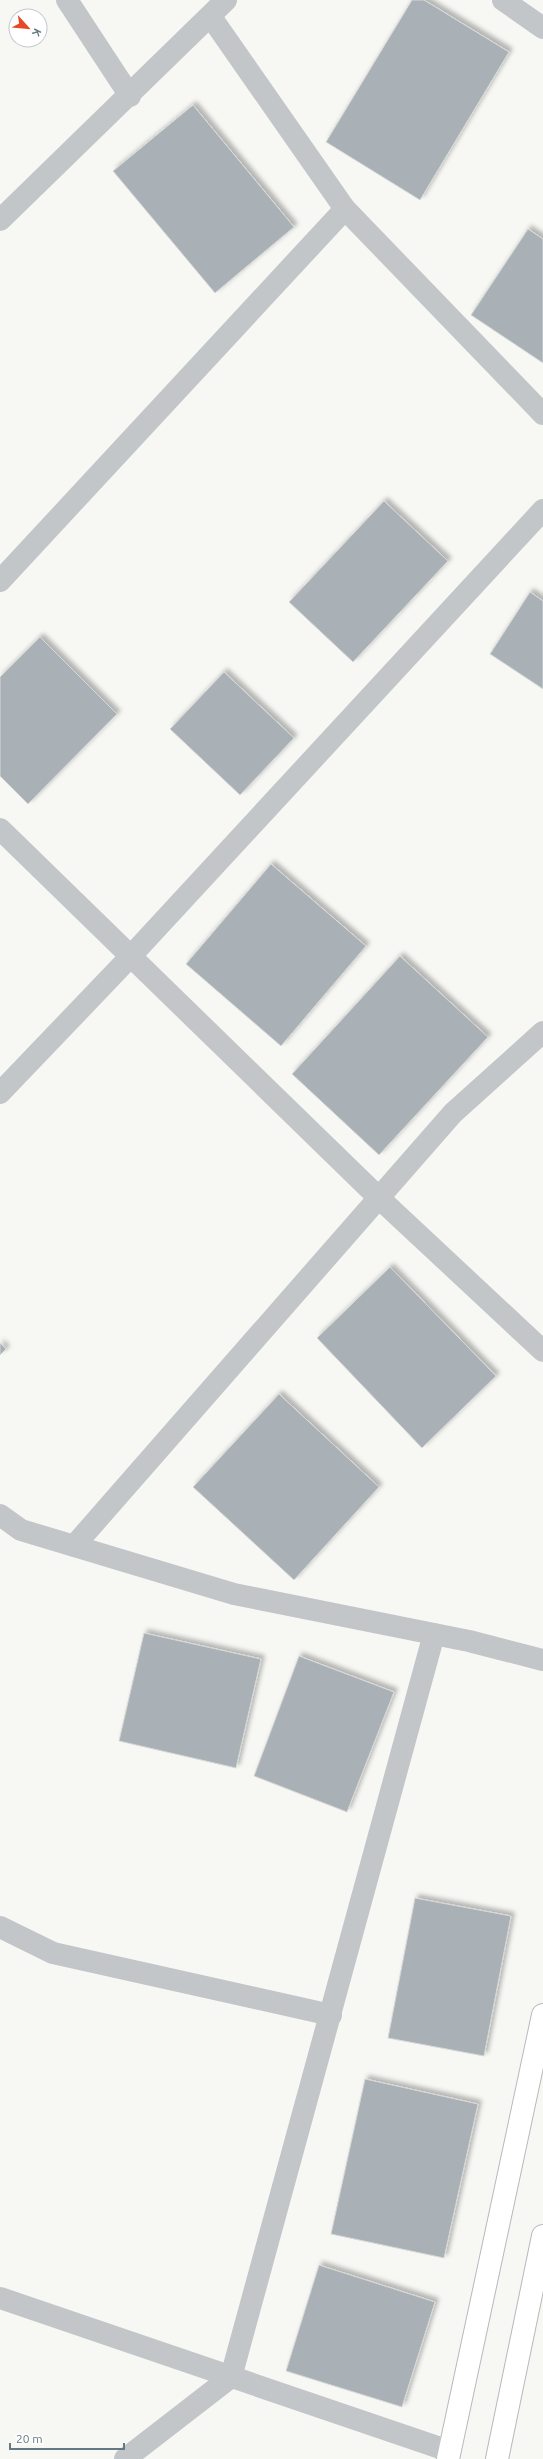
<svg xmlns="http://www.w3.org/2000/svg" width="543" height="2459" font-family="Ubuntu,sans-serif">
<defs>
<filter id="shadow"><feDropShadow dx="3.5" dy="-3.5" stdDeviation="2" flood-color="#0004"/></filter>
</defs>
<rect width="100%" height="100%" fill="#f7f7f4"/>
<g fill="#a9b1b7" stroke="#d8d8d6" filter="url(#shadow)">
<polygon points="412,0 424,0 509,52 420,200 326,142"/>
<polygon points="193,105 294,227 215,293 113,171"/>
<polygon points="528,229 543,239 543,363 471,315"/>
<polygon points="384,501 448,561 353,662 289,602"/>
<polygon points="530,592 543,601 543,689 490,654"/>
<polygon points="40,637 117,714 28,804 0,776 0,677"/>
<polygon points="224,672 294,738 240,795 170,729"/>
<polygon points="271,864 366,946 281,1046 186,964"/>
<polygon points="400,956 488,1037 379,1155 292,1074"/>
<polygon points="390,1267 496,1376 422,1448 317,1338"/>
<polygon points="0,1343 6,1349 0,1355"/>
<polygon points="279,1394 379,1487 294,1580 193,1487"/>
<polygon points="144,1633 261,1659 236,1768 119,1741"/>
<polygon points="299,1656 394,1692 347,1812 254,1776"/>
<polygon points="415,1898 511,1916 484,2056 388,2038"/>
<polygon points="365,2079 478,2104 444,2258 331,2234"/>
<polygon points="319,2265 435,2302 402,2407 286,2371"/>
</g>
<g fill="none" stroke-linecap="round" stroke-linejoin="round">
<defs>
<g id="major">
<polyline points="448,2459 543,2015"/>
<polyline points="497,2459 543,2236"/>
</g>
</defs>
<use href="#major" stroke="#b5babd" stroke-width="24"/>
<g stroke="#c2c6c9" stroke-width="22">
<polyline points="67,0 130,96"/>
<polyline points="503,0 543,28"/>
<polyline points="211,17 345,209 543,414"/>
<polyline points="0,220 226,0"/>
<polyline points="0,581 345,209"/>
<polyline points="0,829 379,1198 543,1351"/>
<polyline points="0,1093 130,957 543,510"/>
<polyline points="0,1515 21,1530 234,1594 469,1641 543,1660"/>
<polyline points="74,1546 453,1113 543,1032"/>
<polyline points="0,1927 53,1953 331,2015"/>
<polyline points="0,2298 449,2451"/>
<polyline points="125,2459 231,2377 434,1634"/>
</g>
<use href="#major" stroke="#fff" stroke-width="22"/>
</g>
<g transform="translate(28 28) rotate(117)"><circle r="19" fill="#ffffff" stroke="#c1c9ce"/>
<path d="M0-3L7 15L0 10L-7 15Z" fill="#e64925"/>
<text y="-6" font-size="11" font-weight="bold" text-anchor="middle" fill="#657885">K</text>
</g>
<path d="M10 2443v6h114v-6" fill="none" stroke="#657885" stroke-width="2"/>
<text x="16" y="2443" font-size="12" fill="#657885" stroke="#ffffff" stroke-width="3" paint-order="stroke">20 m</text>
</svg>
